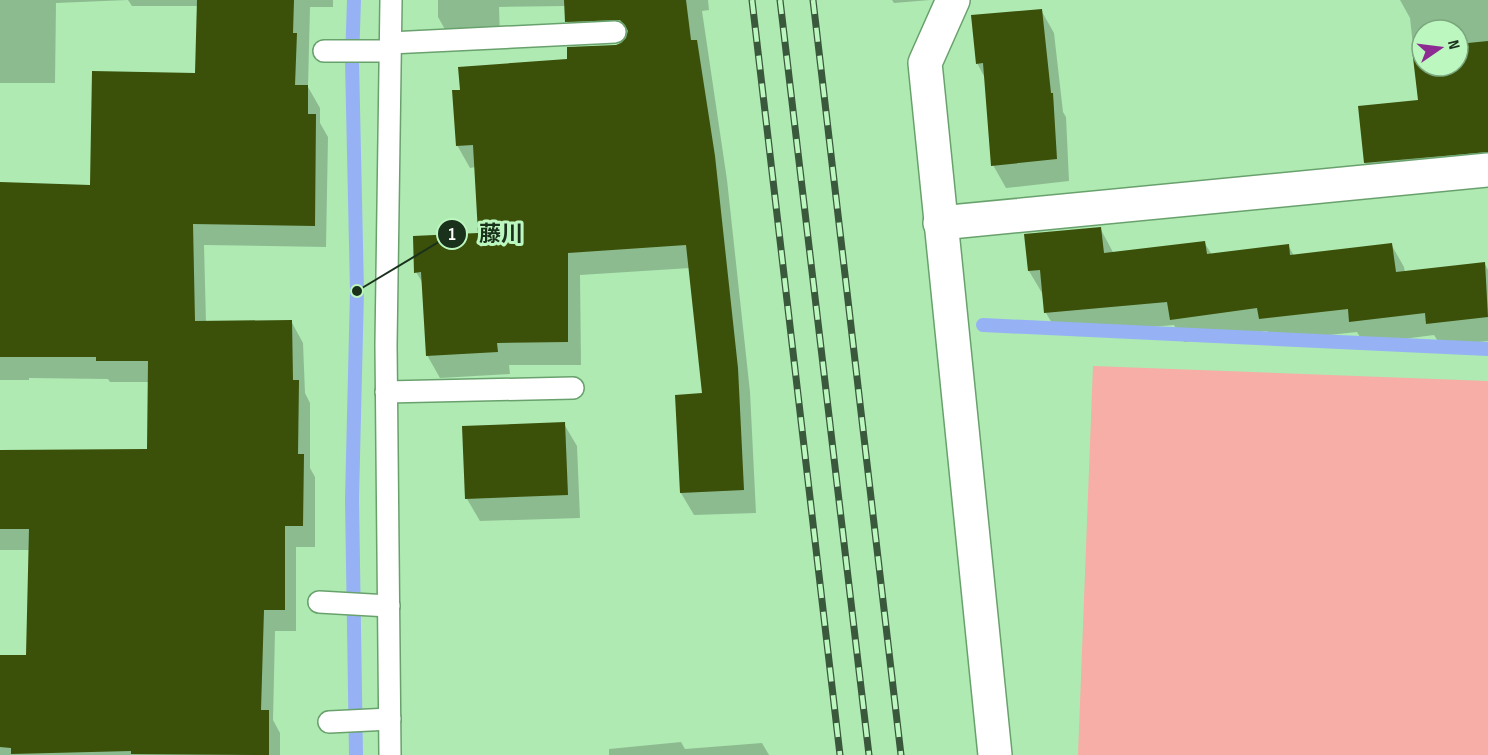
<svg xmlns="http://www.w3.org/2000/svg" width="1488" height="755" font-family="'Sofia Sans Condensed','Noto Sans JP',sans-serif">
<rect width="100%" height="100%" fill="#afeab3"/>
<polygon fill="#f6aea6" points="1093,366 1488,381 1488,755 1078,755"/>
<g fill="#0003" fill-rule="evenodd">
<polygon points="0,0 333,0 333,7 310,7 308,87 320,108 320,123 328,137 326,247 204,245 206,322 291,321 303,343 305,393 310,403 310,468 315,477 315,547 296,547 296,631 275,631 273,720 280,733 280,755 0,755 0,657 28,657 30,550 0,550 0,451 149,451 150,382 110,382 108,379 29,378 29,380 0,380 0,184 92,186 196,74 198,6 132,6 128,0 56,3 55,83 0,83"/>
<polygon points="438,0 708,0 709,10 702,11 727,180 750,392 756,513 694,515 681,493 703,395 690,268 580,275 581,365 509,365 510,374 440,378 427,355 424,285 416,272 479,235 476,167 470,168 457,145 461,91 569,61 568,49 619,45 619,42 580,44 567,21 566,6 499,7 500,38 451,40 438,17"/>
<polygon points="892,0 930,0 894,3"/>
<path d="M 1400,0 L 1488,0 L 1488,187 L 1385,196 L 1365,163 L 1419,101 L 1410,18 ZM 1422,30 L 1458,30 L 1458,66 L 1422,66 Z"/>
<polygon points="1041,10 1054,33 1063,112 1066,117 1069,181 1006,188 993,165 985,78 977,63"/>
<polygon points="1100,228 1114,254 1204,242 1212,255 1288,245 1294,256 1391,244 1404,267 1405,272 1485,264 1488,270 1488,341 1441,346 1434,335 1364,344 1357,332 1273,341 1267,331 1184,342 1174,325 1059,335 1046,313 1042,293 1029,271"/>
<polygon points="564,424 577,446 580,518 480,521 467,499"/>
<polygon points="681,742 685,749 762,743 769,755 609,755 609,749"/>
</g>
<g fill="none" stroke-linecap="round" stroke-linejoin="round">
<g stroke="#96b2f4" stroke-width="14">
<polyline points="354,0 352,61 357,291 352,499 356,755"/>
<polyline points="983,325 1488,349"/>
</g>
</g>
<g fill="#3b5009">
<polygon points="197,0 294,0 293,33 297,33 295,85 308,85 308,114 316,114 315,226 193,224 195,321 292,320 293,380 299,380 298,454 304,454 303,526 285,526 285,610 264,610 261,710 269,710 269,755 131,754 131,751 11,754 11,748 0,747 0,655 26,655 29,529 0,529 0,450 147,449 148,361 96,361 96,357 0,357 0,182 90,185 92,71 195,73"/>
<polygon points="564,0 686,0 691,40 697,40 715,156 738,368 744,490 680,493 675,395 702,393 686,245 568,253 568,342 497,343 498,352 426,356 421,272 414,273 413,236 478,233 473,145 456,146 452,90 460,90 458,67 567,59 567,47 616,45 621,43 626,38 628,31 625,25 620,20 565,22"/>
<polygon points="1042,9 1051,93 1053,93 1057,159 991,166 983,63 976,64 971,15"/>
<polygon points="1488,41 1488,152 1364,163 1358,106 1418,100 1412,49 1422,48 1422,66 1458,66 1458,44"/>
<polygon points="1101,227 1104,253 1205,241 1207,254 1289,244 1290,255 1392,243 1396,272 1485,262 1488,317 1426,324 1425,313 1349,322 1348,309 1259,319 1257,308 1170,320 1167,302 1044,313 1040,270 1028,271 1024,234"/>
<polygon points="565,422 568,495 465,499 462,426"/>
</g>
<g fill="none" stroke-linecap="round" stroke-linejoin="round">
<defs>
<g id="service">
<polyline points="390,43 615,32"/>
<polyline points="324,51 390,51"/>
<polyline points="386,392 573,388"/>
<polyline points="319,602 389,606"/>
<polyline points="329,722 390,719"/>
<polyline points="390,755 386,345 391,0"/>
</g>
<g id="minor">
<polyline points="953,0 925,63 995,755"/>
<polyline points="940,223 1488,170"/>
</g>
</defs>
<use href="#service" stroke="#69a16d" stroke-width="24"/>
<use href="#minor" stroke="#69a16d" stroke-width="36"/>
<use href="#service" stroke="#fff" stroke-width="21"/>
<use href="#minor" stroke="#fff" stroke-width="33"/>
<defs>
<g id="rail">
<polyline points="752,0 840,755"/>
<polyline points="780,0 869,755"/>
<polyline points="813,0 901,755"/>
</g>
</defs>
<use href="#rail" stroke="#3a593c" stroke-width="7"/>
<use href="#rail" stroke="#bcf7bf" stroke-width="4.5" stroke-dasharray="14" stroke-linecap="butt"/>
</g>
<path fill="none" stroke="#1a311c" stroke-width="2" d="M357 291L452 234"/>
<g fill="#1a311c" stroke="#bcf7bf" stroke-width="2">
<circle cx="357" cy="291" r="6"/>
<circle cx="452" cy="234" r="15"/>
</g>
<g font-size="18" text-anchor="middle" font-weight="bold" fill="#fff">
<text x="452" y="240">1</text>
</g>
<g font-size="22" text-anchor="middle" font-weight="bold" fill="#1a311c" stroke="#bcf7bf" stroke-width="6" stroke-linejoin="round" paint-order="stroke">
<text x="501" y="241">藤川</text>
</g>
<g transform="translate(1440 48) rotate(76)"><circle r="28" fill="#bcf7bf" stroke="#7ba87e" stroke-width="1.5"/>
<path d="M0-4.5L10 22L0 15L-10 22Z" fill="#8e2b92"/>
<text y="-9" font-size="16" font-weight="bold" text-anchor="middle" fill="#1a311c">N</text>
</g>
</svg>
